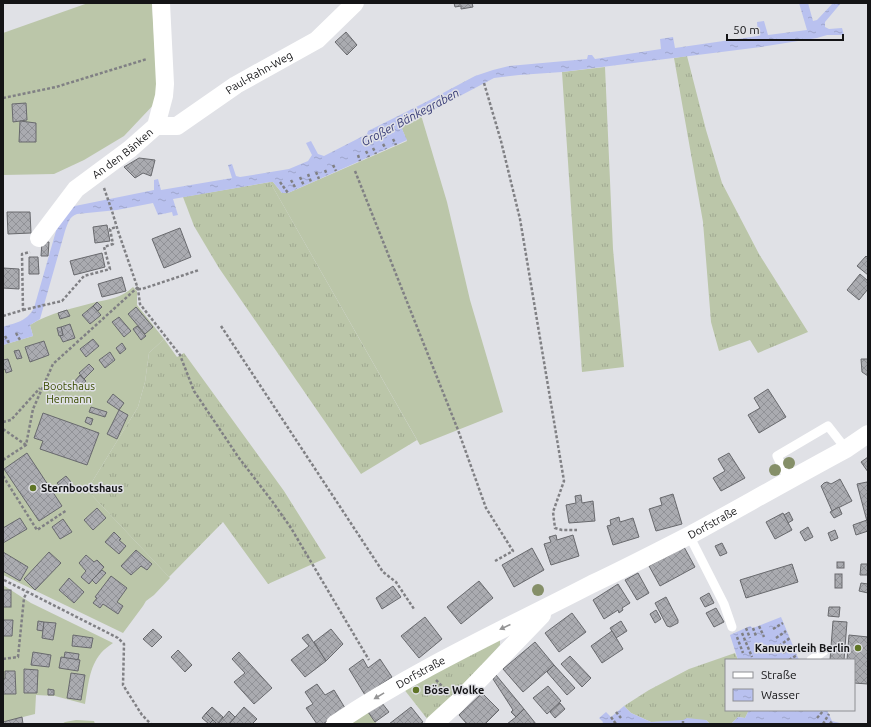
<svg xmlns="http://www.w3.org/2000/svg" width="871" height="727" font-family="Ubuntu,sans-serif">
<defs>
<pattern id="grass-tufts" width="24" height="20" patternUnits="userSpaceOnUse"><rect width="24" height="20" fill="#bbc6a9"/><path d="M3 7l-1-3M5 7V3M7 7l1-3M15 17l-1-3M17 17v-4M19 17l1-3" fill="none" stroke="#a0a991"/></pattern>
<pattern id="water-ripples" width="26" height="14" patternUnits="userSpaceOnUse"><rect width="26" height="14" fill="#b9c1ef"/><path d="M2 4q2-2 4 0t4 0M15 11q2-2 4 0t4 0" fill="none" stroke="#9ea5cc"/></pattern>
<pattern id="building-cross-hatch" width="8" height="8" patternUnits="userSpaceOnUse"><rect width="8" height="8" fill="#aaabb0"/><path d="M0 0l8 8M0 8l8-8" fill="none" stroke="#919297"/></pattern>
</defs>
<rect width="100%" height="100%" fill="#e0e1e6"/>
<g fill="url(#grass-tufts)">
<polygon points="687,56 706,130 722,183 759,254 808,332 758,353 750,340 719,351 711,322 703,222 674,58"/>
<polygon points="605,67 613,249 624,367 582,372 562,72"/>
<polygon points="270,182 417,440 361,474 219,268 194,226 183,197"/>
<polygon points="164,339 177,357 184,353 284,491 326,558 268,584 223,522 169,577 87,490 138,407 145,382 149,353"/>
<polygon points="500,639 500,645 458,692 428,720 403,688"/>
<polygon points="735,653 738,660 726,660 726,710 749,710 745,718 738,717 731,724 710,724 706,720 651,722 631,713 624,706 649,690 689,669"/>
<polygon points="368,712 377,724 349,724"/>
</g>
<g fill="#bbc6a9">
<polygon points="88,3 152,3 158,100 124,136 84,160 54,174 3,175 3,33"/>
<polygon points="421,115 447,202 470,300 503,412 420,445 270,182 273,182 282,193 288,193 407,141 402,129 403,126"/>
<path d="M 133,287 L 137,291 L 137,305 L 164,339 L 149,353 L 145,382 L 138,407 L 87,490 L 170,578 L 154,595 L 146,601 L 143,606 L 123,633 L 3,575 L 3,345 L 33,336 L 30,325 C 49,313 74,308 96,302 C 111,299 121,298 133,287 Z"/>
<path d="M 3,585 L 31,603 L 113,643 C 109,646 104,649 101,653 C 89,667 88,687 85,704 L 55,696 L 36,695 L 35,714 L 3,722 Z"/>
<polygon points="76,720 94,721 95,724 62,724 65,722"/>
</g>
<g fill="url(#water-ripples)">
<path d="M 799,3 L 808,3 L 813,21 L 817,20 L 833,3 L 841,3 L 825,22 L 825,27 L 829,29 L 842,28 L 844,35 L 827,35 L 817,38 L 761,47 L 562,72 L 519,75 L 494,78 L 403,126 L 402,129 L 407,140 L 288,193 L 282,193 L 273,182 L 270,182 L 173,199 L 178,215 L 173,216 L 172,212 L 158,215 L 153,203 L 117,210 L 77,214 C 69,217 68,223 65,231 L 40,319 L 30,325 L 33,336 L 3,345 L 3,327 C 17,322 26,322 34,308 L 60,217 L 70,207 L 154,190 L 154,180 L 158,179 L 161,190 L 232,178 L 228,165 L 232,164 L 236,176 L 240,177 L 289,169 L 308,161 L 312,155 L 306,143 L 311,141 L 318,154 L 324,156 L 367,134 L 368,131 L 426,102 L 475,76 L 493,70 L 509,66 L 587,59 L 588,55 L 592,55 L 595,59 L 661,49 L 660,39 L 673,37 L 675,48 L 758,36 L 757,22 L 764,21 L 768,35 L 807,30 Z"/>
<polygon points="781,617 799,660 738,660 730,635 750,626 753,628"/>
<polygon points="624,706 631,713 651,722 683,720 687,718 706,720 710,724 602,724 603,722 599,718 606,712 611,717"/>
<polygon points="749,710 827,710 832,721 844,724 731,724 738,717 745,718"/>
</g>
<g fill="url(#building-cross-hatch)" stroke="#68696d">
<polygon points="454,3 472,3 473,7 461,9 461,6 455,7"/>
<polygon points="346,32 357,45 347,55 335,42"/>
<polygon points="26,103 27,120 13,122 12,104"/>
<polygon points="20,121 36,123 36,142 19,142"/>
<polygon points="139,158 155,160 151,176 143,173 135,178 124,167"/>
<polygon points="7,212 30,212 31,233 8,234"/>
<polygon points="107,225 110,241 95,243 93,227"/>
<polygon points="180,228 191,257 164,268 152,239"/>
<polygon points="42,242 49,242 48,256 41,256"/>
<polygon points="102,253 105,267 74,275 70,261"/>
<polygon points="866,256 868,258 868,275 857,266"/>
<polygon points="29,257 38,257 39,274 29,274"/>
<polygon points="3,268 19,269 19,289 3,288"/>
<polygon points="860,274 868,281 868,289 859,300 847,290"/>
<polygon points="122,277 126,291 102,297 98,284"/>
<polygon points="97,302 102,307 98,311 93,306"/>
<polygon points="93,306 101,315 90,324 82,315"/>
<polygon points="136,307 153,327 145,334 128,314"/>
<polygon points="67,310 70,316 60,319 58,313"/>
<polygon points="119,317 131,331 124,337 112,322"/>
<polygon points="70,324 75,338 63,342 60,336 63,335 61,327"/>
<polygon points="137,326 146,336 141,340 133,329"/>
<polygon points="61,327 63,335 59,336 57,328"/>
<polygon points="93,339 99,346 86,357 80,349"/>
<polygon points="44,341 49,355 30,362 25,347"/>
<polygon points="122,343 126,349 120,354 116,348"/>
<polygon points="19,350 22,358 17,359 14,351"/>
<polygon points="110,352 115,360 105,368 99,360"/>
<polygon points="8,359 12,371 6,373 5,369 3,370 3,360"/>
<polygon points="861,359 868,359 868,376 862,372"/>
<polygon points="89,364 94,369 84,379 79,373"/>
<polygon points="80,375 86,381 79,389 73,383"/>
<polygon points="768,389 786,417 759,433 748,415 760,408 754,398"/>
<polygon points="113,394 124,403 119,410 107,402"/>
<polygon points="91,407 107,412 105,417 89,412"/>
<polygon points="119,410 128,415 117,439 107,434"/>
<polygon points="43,413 99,433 87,465 40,449 43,441 34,438"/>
<polygon points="87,417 93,419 91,425 85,422"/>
<polygon points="27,453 62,506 39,521 4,469"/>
<polygon points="729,453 745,478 721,491 713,478 725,471 718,459"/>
<polygon points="868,457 868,472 861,462"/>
<polygon points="66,476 71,482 62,489 57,483"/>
<polygon points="840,479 852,501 832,511 821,486 824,483 827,482 831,484"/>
<polygon points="867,482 868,485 868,525 857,484"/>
<polygon points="673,494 682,524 656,531 649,509 662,505 660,498"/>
<polygon points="581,495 582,503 593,501 595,521 569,523 566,505 576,503 575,496"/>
<polygon points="839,507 842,514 834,518 830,512"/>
<polygon points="97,508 106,518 93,530 84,520"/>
<polygon points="789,512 793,520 788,523 784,515"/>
<polygon points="783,513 792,530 775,539 766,522"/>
<polygon points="619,517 620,522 633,518 639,537 613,545 607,526 611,525 610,520"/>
<polygon points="20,518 27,529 3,543 3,528"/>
<polygon points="63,519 72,532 60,539 52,527"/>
<polygon points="867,520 868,531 856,535 853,525"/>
<polygon points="808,527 813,537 805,541 800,532"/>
<polygon points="835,530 838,538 831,541 828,533"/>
<polygon points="114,532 121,539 119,540 126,546 119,554 105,542"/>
<polygon points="556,535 557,540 573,535 579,556 551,565 544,544 551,542 549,537"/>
<polygon points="722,543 727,553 720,556 715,546"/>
<polygon points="684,547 695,567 660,586 649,566"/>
<polygon points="532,548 544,570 514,587 502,565"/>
<polygon points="136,550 152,564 147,570 141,566 131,575 121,566"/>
<polygon points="3,552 28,567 20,581 3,571"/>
<polygon points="49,552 61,563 35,590 24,579"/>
<polygon points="86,555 94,562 97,560 104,567 89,584 81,577 86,571 79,563"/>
<rect x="837" y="562" width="7" height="6"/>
<polygon points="792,564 798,582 746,598 740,580"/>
<polygon points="861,564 868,564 868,575 860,575"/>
<polygon points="102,570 106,573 96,584 92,580"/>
<polygon points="638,573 649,593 637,600 625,580"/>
<rect x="835" y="574" width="7" height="14"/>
<polygon points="111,576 127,588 117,602 123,606 118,614 103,604 100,608 93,603 97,598 95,597"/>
<polygon points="69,578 84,592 74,603 59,590"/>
<polygon points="479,581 493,598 461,624 447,607"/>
<polygon points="861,583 868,584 868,593 859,591"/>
<polygon points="618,584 630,603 622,608 623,610 619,613 618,610 604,619 593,600"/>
<polygon points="393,586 401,597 382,609 376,598"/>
<rect x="3" y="590" width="8" height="17"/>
<polygon points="709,593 714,603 705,607 700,598"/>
<polygon points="666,597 678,620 678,623 670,627 667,626 655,603"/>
<polygon points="829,607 840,607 839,617 828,616"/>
<polygon points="716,608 724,622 714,627 706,613"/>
<polygon points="656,610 661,619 655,623 650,614"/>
<polygon points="572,613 586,632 559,652 545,633"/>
<polygon points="425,617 442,639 419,658 401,636"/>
<polygon points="3,620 13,620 12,636 3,636"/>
<polygon points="38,621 44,622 43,631 37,630"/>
<polygon points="621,621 627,631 616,638 610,628"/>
<polygon points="833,621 847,622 844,660 830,660"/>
<polygon points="44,622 56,623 53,640 42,638"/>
<polygon points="153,629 162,637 152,647 143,639"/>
<polygon points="331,629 343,644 326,661 314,642"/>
<polygon points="612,631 623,649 602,663 591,646"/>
<polygon points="308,634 326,661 305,677 291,660 309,646 302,638"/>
<polygon points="73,635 93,638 91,648 72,646"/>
<polygon points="849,635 868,637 868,684 854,683 854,660 847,660"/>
<polygon points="535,642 554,665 523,692 503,669"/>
<polygon points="178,650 192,665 185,672 171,657"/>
<polygon points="33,652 51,655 49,667 31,665"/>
<polygon points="65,652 79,654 78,660 64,658"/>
<polygon points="239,652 272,688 254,704 234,682 245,673 232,659"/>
<polygon points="570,656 591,678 582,687 561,664"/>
<polygon points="61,657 80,660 78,671 59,668"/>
<polygon points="363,659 368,668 380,659 392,677 365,695 349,669"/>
<polygon points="554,665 575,688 567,695 547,672"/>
<polygon points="24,669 38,670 37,693 24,693"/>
<polygon points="5,671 15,671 16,694 3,694 3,679 5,679"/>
<polygon points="71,673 85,675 81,700 67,698"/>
<polygon points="496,675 524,709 516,717 511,712 513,710 493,679"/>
<polygon points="317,684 325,695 334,690 345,708 323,724 317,724 306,708 313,704 305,692"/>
<polygon points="548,686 561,701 547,714 533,698"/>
<polygon points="48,689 54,690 54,695 48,695"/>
<polygon points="482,693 499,710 485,724 467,724 459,715"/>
<polygon points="382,703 389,712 375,722 368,712"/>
<polygon points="560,703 565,709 555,718 550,712"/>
<polygon points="212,707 223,717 217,724 206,713"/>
<polygon points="244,707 257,719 252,724 229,724"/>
<polygon points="411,707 423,722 420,724 389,724"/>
<polygon points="524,709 536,724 507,724 516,717"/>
<polygon points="229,711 235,717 229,724 218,724"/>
<polygon points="206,713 213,720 209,724 202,718"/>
<polygon points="22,717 23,724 3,724 3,722"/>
<polygon points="213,720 217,724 218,724 209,724"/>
</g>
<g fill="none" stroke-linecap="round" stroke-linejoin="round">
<g stroke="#808084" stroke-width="2.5" stroke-dasharray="3 2" stroke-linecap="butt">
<polyline points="484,83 501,141 520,219 564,481 553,512 555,528 562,530 577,530"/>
<polyline points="3,98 56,87 147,59"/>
<polyline points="393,139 396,145"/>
<polyline points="383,144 386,149"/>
<polyline points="373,148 376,154"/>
<polyline points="366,151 369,157"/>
<polyline points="358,155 360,161"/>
<polyline points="333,165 336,171"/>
<polyline points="325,170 327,175"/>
<polyline points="355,171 458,430 486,508 513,551 495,561"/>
<polyline points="316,172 319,179"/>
<polyline points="308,174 311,182"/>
<polyline points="300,177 304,186"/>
<polyline points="291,180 296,189"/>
<polyline points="280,182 288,193"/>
<polyline points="104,188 112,211 118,231 138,289 140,304 180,355 194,391 239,458 272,501 291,528 369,660"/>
<polyline points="138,289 142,289 199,270"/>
<polyline points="23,310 62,301 84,276 110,269 104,247 113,244 110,229 116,227"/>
<polyline points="3,316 23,310 22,254 30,252"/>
<polyline points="221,326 383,572 396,582 414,609"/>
<polyline points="16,333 20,340"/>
<polyline points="5,336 9,343"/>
<polyline points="3,422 11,420 40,388"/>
<polyline points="3,429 26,445"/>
<polyline points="3,460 26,445 33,409 53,364 138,287"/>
<polyline points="3,476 37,530 67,510"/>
<polyline points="4,580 118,638 124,644 123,685 142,715 151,724"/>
<polyline points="759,626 764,637"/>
<polyline points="746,628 750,638"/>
<polyline points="753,628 756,636"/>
<polyline points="773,629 783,623"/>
<polyline points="742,633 752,657"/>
<polyline points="737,637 743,653"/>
<polyline points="776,638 786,631"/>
<polyline points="779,646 790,638"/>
<polyline points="783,653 793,647"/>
<polyline points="3,659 18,657 24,598 27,592"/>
<polyline points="789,660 797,655"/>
<polyline points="436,680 447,691"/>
<polyline points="616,712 621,718"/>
<polyline points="611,717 616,724"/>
<polyline points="817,718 824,710"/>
<polyline points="683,724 683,720"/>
<polyline points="823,724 829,714"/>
<polyline points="830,724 832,721"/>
</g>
<g stroke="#fff" stroke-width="9">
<polyline points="789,481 777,456 828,426 846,449"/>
<polyline points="691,534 693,543 724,604 732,627"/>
<polyline points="811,660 824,651"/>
</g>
<g stroke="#fff" stroke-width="18">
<path id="s1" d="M 156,126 L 177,126 L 236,85 L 317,40 L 355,3"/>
<path id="s2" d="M 39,238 L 76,189 L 130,149 L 156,126 L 164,96 L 165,84 L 161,3"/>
<path id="s3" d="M 335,724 C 416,669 505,629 592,584 C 626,568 659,551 692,534 C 743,506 794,477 846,449 L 868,434"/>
<polyline points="434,724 458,702 542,615"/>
</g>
</g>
<g fill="#858f68">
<circle cx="789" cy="463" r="6"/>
<circle cx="775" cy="470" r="6"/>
<circle cx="538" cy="590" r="6"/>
</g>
<defs><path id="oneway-solid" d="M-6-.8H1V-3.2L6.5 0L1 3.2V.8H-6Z"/></defs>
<g fill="#959596">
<use href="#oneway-solid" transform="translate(505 627) rotate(155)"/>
<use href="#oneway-solid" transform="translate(379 696) rotate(149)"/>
</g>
<g fill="#5f7526" stroke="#e0e1e6" stroke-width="1.5">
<circle cx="33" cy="488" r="4"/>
<circle cx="858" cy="648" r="4"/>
<circle cx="416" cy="690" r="4"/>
</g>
<g text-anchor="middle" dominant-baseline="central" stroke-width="3" stroke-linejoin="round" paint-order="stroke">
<g font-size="11" fill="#141416" stroke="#e0e1e6">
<text stroke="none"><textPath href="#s1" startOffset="119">Paul-Rahn-Weg</textPath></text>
<text stroke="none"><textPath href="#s2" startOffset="120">An den Bänken</textPath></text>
<text stroke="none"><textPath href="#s3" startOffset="428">Dorfstraße</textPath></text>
<text stroke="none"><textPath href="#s3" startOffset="100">Dorfstraße</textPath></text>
</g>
<g font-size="11" fill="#3a4c00" stroke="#e0e1e6">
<text x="69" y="386">Bootshaus<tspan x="69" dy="13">Hermann</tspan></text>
</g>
<g font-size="11" font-weight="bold" fill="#141416" stroke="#e0e1e6" text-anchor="start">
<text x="41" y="488">Sternbootshaus</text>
<text x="850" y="648" text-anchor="end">Kanuverleih Berlin</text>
<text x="424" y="690">Böse Wolke</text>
</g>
<g font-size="12" font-style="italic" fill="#3a3e78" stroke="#e0e1e6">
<text transform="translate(410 117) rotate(-28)">Großer Bänkegraben</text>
</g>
</g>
<rect width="871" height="727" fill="none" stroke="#141416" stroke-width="8"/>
<rect x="725" y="659" width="130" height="52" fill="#e0e1e6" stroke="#8e8f93"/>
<rect x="733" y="672" width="20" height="6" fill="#ffffff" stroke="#8e8f93"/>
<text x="761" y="679" font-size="12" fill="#141416">Straße</text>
<rect x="733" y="689" width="20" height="12" fill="url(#water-ripples)" stroke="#8e8f93"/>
<text x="761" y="699" font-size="12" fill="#141416">Wasser</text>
<path d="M727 34v6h116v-6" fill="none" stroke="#141416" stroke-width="2"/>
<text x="733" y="34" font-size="12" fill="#141416" stroke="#e0e1e6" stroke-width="3" paint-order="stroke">50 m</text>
</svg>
